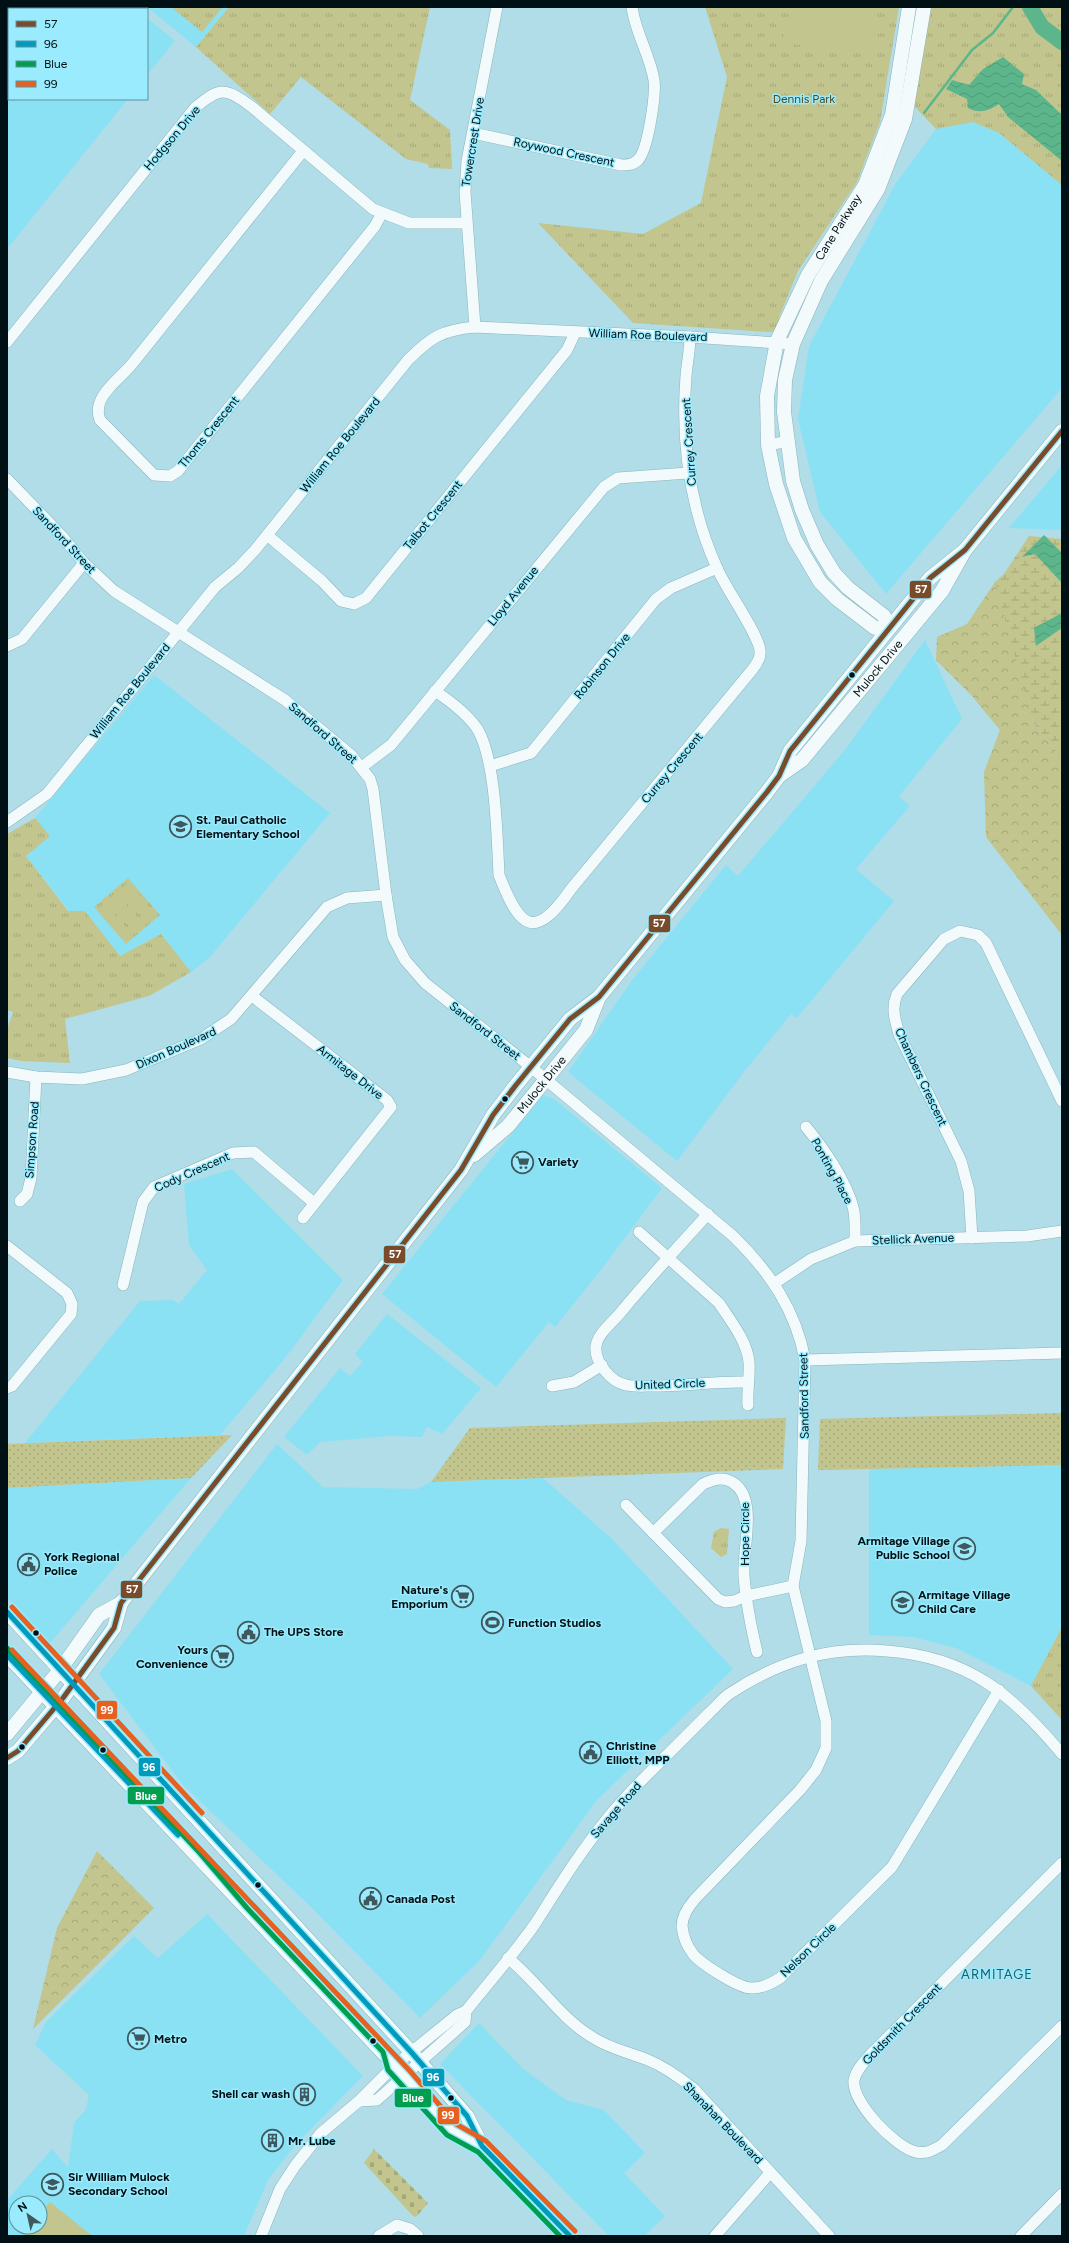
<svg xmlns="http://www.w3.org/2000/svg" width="1069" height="2243" font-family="Figtree,sans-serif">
<defs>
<pattern id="grass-dots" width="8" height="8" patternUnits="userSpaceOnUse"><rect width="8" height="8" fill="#c2c58d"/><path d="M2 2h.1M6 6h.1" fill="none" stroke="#a5a879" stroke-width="1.8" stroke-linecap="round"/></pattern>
<pattern id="forest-crowns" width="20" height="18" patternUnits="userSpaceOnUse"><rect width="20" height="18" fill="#c2c58d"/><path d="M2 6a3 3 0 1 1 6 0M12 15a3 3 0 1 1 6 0" fill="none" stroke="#a5a879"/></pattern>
<pattern id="wetland-marsh" width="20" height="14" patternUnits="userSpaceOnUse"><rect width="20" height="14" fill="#c2c58d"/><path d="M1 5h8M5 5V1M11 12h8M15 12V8" fill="none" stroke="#a5a879"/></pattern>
<pattern id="cemetery-stones" width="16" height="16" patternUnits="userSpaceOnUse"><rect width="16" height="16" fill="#c2c58d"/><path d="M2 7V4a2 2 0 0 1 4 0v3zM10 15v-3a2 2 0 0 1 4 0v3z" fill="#a5a879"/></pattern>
<pattern id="park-tufts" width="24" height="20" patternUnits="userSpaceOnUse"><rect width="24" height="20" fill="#c2c58d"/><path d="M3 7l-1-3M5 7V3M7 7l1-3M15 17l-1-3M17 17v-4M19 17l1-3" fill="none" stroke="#a5a879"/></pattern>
<pattern id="water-waves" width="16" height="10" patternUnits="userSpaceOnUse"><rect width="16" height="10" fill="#5db68b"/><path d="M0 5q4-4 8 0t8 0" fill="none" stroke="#4f9b77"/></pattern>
</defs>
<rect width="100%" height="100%" fill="#b0dde7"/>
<g fill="#8be1f4" fill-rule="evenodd">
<polygon points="7,7 134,7 136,9 9,9 9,99 128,99 7,249"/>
<polygon points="147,7 229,7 196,47"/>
<polygon points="147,18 175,41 147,75"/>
<polygon points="973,122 999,133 1062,185 1062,388 886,594 820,512 798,419 809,346 896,183 936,129"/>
<polygon points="1062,465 1062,530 1009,528"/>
<polygon points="925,640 962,719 899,796 910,806 856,869 894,901 797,1018 791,1014 744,1072 677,1161 568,1072 633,979 726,865 738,876 844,751"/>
<polygon points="154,675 330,813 209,958 191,972 161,934 120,956 85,911 69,911 26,856 49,836 35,818"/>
<polygon points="543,1095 554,1099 662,1188 604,1266 555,1327 549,1322 496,1387 382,1294"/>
<polygon points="232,1169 343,1280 286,1357 220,1435 25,1443 140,1301 173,1300 179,1304 207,1270 189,1245 184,1184"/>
<polygon points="387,1314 481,1388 442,1434 427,1427 422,1437 391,1436 320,1442 307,1455 284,1437 340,1368 350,1376 363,1362 355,1354"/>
<polygon points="277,1444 323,1487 417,1489 431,1482 543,1478 612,1539 733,1669 597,1800 480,1960 420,2018 312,1908 183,1785 99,1674"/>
<polygon points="1062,1465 1062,1627 1031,1686 956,1648 913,1637 869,1635 869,1469"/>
<polygon points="191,1478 50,1643 7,1597 7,1488"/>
<path d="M 207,1914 L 363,2076 L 297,2143 L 268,2180 L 244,2236 L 7,2236 L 7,2200 L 52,2149 L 68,2167 L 74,2123 L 86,2109 L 89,2095 L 35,2045 L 46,2022 L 134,1936 L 158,1958 ZM 16,2203 L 40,2203 L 40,2227 L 16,2227 Z"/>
<polygon points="479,2023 522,2068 566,2100 604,2110 645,2153 624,2173 665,2216 644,2236 609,2236 440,2064"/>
</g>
<g fill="url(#grass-dots)">
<polygon points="1062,1413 1062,1465 818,1470 820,1419"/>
<polygon points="786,1418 783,1469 431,1482 470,1428"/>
<polygon points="232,1435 191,1478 7,1488 7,1444"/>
</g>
<g fill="url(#forest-crowns)">
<polygon points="995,582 1017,651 1033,722 1062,759 1062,935 986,837 984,772 1000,730 972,696 936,660 937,637 967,624"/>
<polygon points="97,1851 154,1908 33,2029 57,1928"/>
</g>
<polygon fill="url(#wetland-marsh)" points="1029,536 1062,539 1062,759 1033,722 995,582 1004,574"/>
<polygon fill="url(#cemetery-stones)" points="374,2149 428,2203 416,2217 413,2216 364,2163"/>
<g fill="url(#park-tufts)">
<polygon points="171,7 223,7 202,32"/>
<polygon points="229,7 430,7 410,100 450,130 452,169 429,168 428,164 406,159 301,77 270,114 196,47"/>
<polygon points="705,7 899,7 880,122 857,182 798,271 780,315 776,331 769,332 633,323 538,223 643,234 701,203 727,77"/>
<polygon points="931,7 1062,7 1062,185 999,133 973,122 936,129 914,106"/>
<polygon points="35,818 50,836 26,856 68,911 85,911 120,956 161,934 191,972 149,996 65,1019 70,1063 21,1061 7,1058 7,1030 13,1012 7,1010 7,834"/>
<polygon points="128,878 160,915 126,944 94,907"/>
<polygon points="721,1528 729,1529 727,1554 721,1557 711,1548 714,1532"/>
<polygon points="1062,1627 1062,1720 1031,1686"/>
</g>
<g fill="#c2c58d">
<polygon points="791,7 876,7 873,47 862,52 782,43"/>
<polygon points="128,882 140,896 133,901 122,888"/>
<polygon points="116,892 128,906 122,911 110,898"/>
<polygon points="144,901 156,915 150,920 138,906"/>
<polygon points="105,903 116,916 110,922 98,908"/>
<polygon points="132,911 144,925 138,930 126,916"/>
<polygon points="121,921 132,935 126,940 115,926"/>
<polygon points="50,2202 92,2236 22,2236 30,2227 40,2227 40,2214"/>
</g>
<g fill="url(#water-waves)">
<path d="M 1003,57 L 1024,74 L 1022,84 L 1036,90 L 1062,115 L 1062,161 L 1008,117 L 999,104 C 988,111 980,114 968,108 L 967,99 L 946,89 L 952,80 L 969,85 L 983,69 Z"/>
<polygon points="1044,535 1062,553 1062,583 1035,554 1022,557"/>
<polygon points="1062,613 1062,628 1036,646 1034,628"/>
</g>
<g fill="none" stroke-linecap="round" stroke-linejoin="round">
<polyline stroke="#5db68b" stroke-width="2.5" points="924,113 972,50 993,33 1013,7"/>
<polyline stroke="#5db68b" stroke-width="16" points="1030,7 1042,27 1062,42"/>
<defs>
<g id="minor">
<path d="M 473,133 L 621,165 C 627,165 633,165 638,160 C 648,150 656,95 654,80 C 650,55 635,32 632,7"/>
<path d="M 303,151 L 132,364 C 119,380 91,397 100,420 L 154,475 L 170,476 L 178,471 L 375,226 L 382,213"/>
<polyline points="475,327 465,192 467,161 497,7"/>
<path d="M 7,342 L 195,108 C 220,86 226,88 252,107 L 373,209 L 409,223 L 466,223"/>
<polyline points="768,445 789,441"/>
<path d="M 7,479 L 61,535 L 84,563 L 114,591 L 285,700 L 351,755 L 370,779 L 373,789 L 386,895 L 393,937 L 405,960 L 425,983 L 531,1067 L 733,1236 C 769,1271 796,1310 805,1360 L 801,1541 L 793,1586 L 826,1721 L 826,1748 L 816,1770 L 800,1790 L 695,1899 C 689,1906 682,1916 682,1926 C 683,1936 687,1946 693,1954 C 701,1964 739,1988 751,1988 C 761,1989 772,1983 780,1978 L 892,1867 L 999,1690"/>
<polyline points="267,535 322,581 341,601 354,604 366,598 567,350 575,333"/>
<polyline points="7,646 22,639 84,563"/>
<path d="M 435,691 C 450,701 468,714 478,730 C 496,762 497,837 499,875 C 519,926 533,944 571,889 L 752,670 C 756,665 761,658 760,651 C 759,634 725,588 717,568 C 690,508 681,441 686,376 C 687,363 690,350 690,337"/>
<polyline points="490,766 531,753 656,599 671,588 717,568"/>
<polyline points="362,767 391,745 604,487 618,478 688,473"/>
<path d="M 7,822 L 47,794 L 215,587 L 238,568 L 255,550 L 408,360 C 431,337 442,330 475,327 L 690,337 L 793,344"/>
<polyline points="252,996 387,1100 391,1107 303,1218"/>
<polyline points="7,1072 36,1077 82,1079 126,1070 201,1039 231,1019 327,907 347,898 386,895"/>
<path d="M 806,1127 C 823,1147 846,1181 853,1207 C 856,1217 855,1230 855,1241"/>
<polyline points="20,1201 27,1194 31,1178 36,1077"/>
<path d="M 708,1214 C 678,1247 649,1278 621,1312 C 613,1322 598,1333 596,1346 C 594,1362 611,1382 626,1385 C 634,1387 644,1386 653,1386 C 685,1386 716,1381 747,1382"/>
<path d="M 639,1232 L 719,1303 C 730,1320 747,1341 749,1362 C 750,1376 747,1391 748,1405"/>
<path d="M 972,1238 L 969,1191 L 961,1161 L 899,1034 C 895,1019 891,1009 897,994 L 944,939 L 960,931 L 978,935 L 986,943 L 1062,1101"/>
<polyline points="7,1246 67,1293 72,1304 71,1314 12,1386 7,1388"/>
<polyline points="775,1283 811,1259 855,1241 1027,1236 1062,1231"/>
<polyline points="123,1285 143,1202 154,1187 233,1153 254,1152 314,1203"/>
<polyline points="805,1360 1062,1353"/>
<polyline points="552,1386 574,1382 602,1365"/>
<polyline points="626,1505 718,1599 725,1602 734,1601 746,1596 793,1586"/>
<path d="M 653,1533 L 703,1484 C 712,1480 722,1476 732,1482 C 759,1498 742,1549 744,1576 C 746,1602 751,1627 757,1652"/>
<path d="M 1062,1863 L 871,2054 C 865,2061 856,2070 854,2080 C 851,2102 896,2148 916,2152 C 927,2154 933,2150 942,2145 L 1062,2026"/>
<path d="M 508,1958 C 538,1982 559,2017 592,2037 C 610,2049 628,2052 648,2060 C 665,2067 679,2077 694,2089 L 829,2236"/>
<path d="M 359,2101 L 377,2100 L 465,2022 L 466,2011 C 489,1982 514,1954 535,1924 C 558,1888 580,1852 607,1819 C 625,1796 646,1776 667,1755 C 681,1741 695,1727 709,1713 C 716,1707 722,1699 729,1694 C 779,1661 828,1646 887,1651 C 968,1657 1012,1694 1062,1754"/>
<polyline points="261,2236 280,2189 295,2166 321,2133 359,2101 394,2066 457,2015 466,2011"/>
<polyline points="379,2236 397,2225 410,2229 418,2236"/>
<polyline points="715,2236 770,2173"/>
<polyline points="1021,2236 1062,2194"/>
</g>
<g id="major">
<path id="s1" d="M 889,628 L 875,628 L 837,599 L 820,582 L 794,538 L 776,484 L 768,445 L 767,396 L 777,341 L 808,275 L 865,185 L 892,115 L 909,7"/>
<polyline points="889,628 884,616 848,588 834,573 817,545 802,510 793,481 784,412 785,380 793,344 821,281 878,189 905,119 924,7"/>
<path id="s2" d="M 779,776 L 802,760 L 942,591 L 965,550 L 1062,431"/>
<path id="s3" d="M 474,1155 L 508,1126 L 586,1030 L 599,997"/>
<polyline points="7,1612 412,2053 467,2116 482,2146"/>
<polyline points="7,1655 405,2076 452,2130 482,2146 570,2236"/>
<polyline points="7,1734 60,1670 99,1615 121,1603"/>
<polyline points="7,1758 18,1751 63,1698 114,1628 121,1603 461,1170 493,1115 516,1085 570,1019 599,997 767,792 779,776 790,751 930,578 965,550"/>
</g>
</defs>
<use href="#minor" stroke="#8bb4bd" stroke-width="12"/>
<use href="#major" stroke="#8bb4bd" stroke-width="15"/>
<use href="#minor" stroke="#f3fafb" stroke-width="11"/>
<use href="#major" stroke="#f3fafb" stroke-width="14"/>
<defs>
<polyline id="bus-1" points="7,1758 18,1751 63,1698 114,1628 121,1603 461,1170 493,1115 516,1085 570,1019 599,997 767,792 779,776 790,751 930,578 965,550 1062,431"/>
<g id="bus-2">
<polyline points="7,1612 412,2053 467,2116 482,2146 570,2236"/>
<polyline points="7,1655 178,1835"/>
</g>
<polyline id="bus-3" points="7,1648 199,1852 247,1908 383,2052 388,2070 447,2135 478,2152 560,2236"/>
<g id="bus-4">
<polyline points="12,1607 202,1813"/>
<polyline points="12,1650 410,2071 456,2124 486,2141 575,2231"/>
</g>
</defs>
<use href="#bus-1" stroke="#9aebfd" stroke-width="8"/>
<use href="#bus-2" stroke="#9aebfd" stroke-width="8"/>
<use href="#bus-3" stroke="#9aebfd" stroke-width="8"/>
<use href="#bus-4" stroke="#9aebfd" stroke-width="8"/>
<use href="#bus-1" stroke="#7a4b2a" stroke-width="5"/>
<use href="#bus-2" stroke="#009abc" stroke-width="5"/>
<use href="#bus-3" stroke="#009e4e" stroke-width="5"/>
<use href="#bus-4" stroke="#e66121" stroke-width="5"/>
</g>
<defs>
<symbol id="school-ring" viewBox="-11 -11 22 22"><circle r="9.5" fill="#9aebfd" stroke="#3e585e" stroke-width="1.5"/><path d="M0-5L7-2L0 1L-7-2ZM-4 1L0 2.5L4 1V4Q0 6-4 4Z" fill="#3e585e"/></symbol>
<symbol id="supermarket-ring" viewBox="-11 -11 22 22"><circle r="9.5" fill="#9aebfd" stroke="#3e585e" stroke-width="1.5"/><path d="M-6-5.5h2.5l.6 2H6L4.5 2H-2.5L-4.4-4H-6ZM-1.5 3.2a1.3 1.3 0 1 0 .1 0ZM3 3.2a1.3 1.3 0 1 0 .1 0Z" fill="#3e585e"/></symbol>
<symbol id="civic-ring" viewBox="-11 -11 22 22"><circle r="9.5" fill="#9aebfd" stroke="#3e585e" stroke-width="1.5"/><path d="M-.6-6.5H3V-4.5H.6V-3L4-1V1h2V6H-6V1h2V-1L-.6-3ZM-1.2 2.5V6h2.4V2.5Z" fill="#3e585e"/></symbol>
<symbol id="stadium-ring" viewBox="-11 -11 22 22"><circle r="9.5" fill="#9aebfd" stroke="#3e585e" stroke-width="1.5"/><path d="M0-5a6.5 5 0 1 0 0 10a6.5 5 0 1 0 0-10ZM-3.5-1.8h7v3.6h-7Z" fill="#3e585e"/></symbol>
<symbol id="building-ring" viewBox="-11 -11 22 22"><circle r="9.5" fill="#9aebfd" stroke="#3e585e" stroke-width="1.5"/><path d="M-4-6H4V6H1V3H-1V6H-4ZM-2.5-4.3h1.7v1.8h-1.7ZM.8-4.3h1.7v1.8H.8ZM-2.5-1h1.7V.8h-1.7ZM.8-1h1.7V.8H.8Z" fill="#3e585e"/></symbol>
</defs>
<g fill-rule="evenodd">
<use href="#school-ring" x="168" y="814" width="25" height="25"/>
<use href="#supermarket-ring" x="510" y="1150" width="25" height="25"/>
<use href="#school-ring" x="952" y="1536" width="25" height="25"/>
<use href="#civic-ring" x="16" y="1552" width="25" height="25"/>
<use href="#supermarket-ring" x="450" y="1584" width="25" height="25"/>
<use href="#school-ring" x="890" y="1590" width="25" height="25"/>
<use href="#stadium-ring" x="480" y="1610" width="25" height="25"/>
<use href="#civic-ring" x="236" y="1620" width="25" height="25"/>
<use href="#supermarket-ring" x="210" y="1644" width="25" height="25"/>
<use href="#civic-ring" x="578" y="1740" width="25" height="25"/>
<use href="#civic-ring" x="358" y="1886" width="25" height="25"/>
<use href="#supermarket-ring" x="126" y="2026" width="25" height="25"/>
<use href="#building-ring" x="292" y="2082" width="25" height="25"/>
<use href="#building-ring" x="260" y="2128" width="25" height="25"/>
<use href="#school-ring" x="40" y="2172" width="25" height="25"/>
</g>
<g fill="#001015" stroke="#9aebfd" stroke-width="1.5">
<circle cx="852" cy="675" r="3.5"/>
<circle cx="505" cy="1099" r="3.5"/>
<circle cx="36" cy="1633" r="3.5"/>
<circle cx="22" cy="1747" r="3.5"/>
<circle cx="103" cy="1750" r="3.5"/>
<circle cx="258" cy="1885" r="3.5"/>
<circle cx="373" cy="2041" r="3.5"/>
<circle cx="451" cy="2098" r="3.5"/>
</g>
<g text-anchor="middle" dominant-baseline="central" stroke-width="3" stroke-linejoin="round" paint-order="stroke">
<g font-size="12" fill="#554818" stroke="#9aebfd">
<text x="804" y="99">Dennis Park</text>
</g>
<g font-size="12" fill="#001015" stroke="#9aebfd">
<text transform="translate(172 138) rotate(-50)">Hodgson Drive</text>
<text transform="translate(473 142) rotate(-81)">Towercrest Drive</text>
<text transform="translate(564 152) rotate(12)">Roywood Crescent</text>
<text stroke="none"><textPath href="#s1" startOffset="468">Cane Parkway</textPath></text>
<text transform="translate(648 335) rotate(2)">William Roe Boulevard</text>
<text transform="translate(209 432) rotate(-51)">Thoms Crescent</text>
<text transform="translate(689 442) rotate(-94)">Currey Crescent</text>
<text transform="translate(340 445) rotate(-51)">William Roe Boulevard</text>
<text transform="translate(433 515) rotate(-51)">Talbot Crescent</text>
<text transform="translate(64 540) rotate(47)">Sandford Street</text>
<text transform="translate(513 596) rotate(-51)">Lloyd Avenue</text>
<text transform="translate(602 666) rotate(-51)">Robinson Drive</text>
<text stroke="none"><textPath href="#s2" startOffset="147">Mulock Drive</textPath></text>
<text transform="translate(130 691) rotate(-51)">William Roe Boulevard</text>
<text transform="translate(323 733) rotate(41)">Sandford Street</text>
<text transform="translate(672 768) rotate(-50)">Currey Crescent</text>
<text transform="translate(485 1031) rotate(38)">Sandford Street</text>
<text transform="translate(176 1048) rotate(-24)">Dixon Boulevard</text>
<text transform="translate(350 1072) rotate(38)">Armitage Drive</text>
<text transform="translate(921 1077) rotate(65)">Chambers Crescent</text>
<text stroke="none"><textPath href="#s3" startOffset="98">Mulock Drive</textPath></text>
<text transform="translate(32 1140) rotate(-86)">Simpson Road</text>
<text transform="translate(832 1171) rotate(61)">Ponting Place</text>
<text transform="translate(192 1172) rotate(-24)">Cody Crescent</text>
<text transform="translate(913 1239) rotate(-2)">Stellick Avenue</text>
<text transform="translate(670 1384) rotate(-2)">United Circle</text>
<text transform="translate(804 1396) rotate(-91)">Sandford Street</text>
<text transform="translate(745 1534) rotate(-90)">Hope Circle</text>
<text transform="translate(616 1810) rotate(-49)">Savage Road</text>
<text transform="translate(808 1950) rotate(-44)">Nelson Circle</text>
<text transform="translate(902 2024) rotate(-46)">Goldsmith Crescent</text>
<text transform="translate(723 2123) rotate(46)">Shanahan Boulevard</text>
</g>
<g font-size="12" font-weight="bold" fill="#001015" stroke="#9aebfd" text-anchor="start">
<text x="196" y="820">St. Paul Catholic<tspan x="196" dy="14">Elementary School</tspan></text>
<text x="538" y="1162">Variety</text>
<text x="950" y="1541" text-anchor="end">Armitage Village<tspan x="950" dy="14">Public School</tspan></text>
<text x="44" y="1557">York Regional<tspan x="44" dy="14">Police</tspan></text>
<text x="448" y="1590" text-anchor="end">Nature's<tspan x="448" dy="14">Emporium</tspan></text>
<text x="918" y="1595">Armitage Village<tspan x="918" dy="14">Child Care</tspan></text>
<text x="508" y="1623">Function Studios</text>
<text x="264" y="1632">The UPS Store</text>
<text x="208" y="1650" text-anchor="end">Yours<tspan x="208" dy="14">Convenience</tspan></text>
<text x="606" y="1746">Christine<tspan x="606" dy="14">Elliott, MPP</tspan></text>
<text x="386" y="1899">Canada Post</text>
<text x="154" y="2039">Metro</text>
<text x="290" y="2094" text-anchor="end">Shell car wash</text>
<text x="288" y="2141">Mr. Lube</text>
<text x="68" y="2177">Sir William Mulock<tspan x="68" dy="14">Secondary School</tspan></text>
</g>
<g font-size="13" letter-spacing="1" fill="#235d68" stroke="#9aebfd">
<text x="997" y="1974">ARMITAGE</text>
</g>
</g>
<g stroke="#9aebfd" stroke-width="1.5">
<rect x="909" y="580" width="23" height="19" rx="4" fill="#7a4b2a"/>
<rect x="648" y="914" width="23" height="19" rx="4" fill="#7a4b2a"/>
<rect x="383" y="1245" width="23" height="19" rx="4" fill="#7a4b2a"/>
<rect x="120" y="1580" width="23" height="19" rx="4" fill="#7a4b2a"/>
<rect x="96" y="1700" width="22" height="20" rx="4" fill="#e66121"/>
<rect x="138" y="1757" width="23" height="20" rx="4" fill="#009abc"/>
<rect x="127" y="1786" width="38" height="19" rx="4" fill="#009e4e"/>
<rect x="422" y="2068" width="23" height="19" rx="4" fill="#009abc"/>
<rect x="394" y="2088" width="38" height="20" rx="4" fill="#009e4e"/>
<rect x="437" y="2106" width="23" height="19" rx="4" fill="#e66121"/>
</g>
<g font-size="11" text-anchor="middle" font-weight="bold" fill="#fff">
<text x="921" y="593">57</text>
<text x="659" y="927">57</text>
<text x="395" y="1258">57</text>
<text x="132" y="1593">57</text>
<text x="107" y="1714">99</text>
<text x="149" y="1771">96</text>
<text x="146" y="1800">Blue</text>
<text x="433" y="2081">96</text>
<text x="413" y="2102">Blue</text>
<text x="448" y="2119">99</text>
</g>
<rect width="1069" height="2243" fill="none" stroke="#001015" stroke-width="16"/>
<rect x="8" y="8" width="140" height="92" fill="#9aebfd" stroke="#5c93a0"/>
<rect x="16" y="21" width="20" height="6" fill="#7a4b2a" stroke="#5c93a0"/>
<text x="44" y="28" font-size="12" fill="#001015">57</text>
<rect x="16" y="41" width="20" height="6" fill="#009abc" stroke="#5c93a0"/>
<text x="44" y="48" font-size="12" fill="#001015">96</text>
<rect x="16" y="61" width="20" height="6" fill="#009e4e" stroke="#5c93a0"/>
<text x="44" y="68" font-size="12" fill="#001015">Blue</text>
<rect x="16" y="81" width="20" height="6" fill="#e66121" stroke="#5c93a0"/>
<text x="44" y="88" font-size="12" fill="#001015">99</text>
<g transform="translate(28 2215) rotate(326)"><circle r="19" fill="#9aebfd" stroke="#5c93a0"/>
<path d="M0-3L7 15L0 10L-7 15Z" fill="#3e585e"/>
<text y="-6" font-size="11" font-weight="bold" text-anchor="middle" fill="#001015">N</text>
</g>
</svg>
